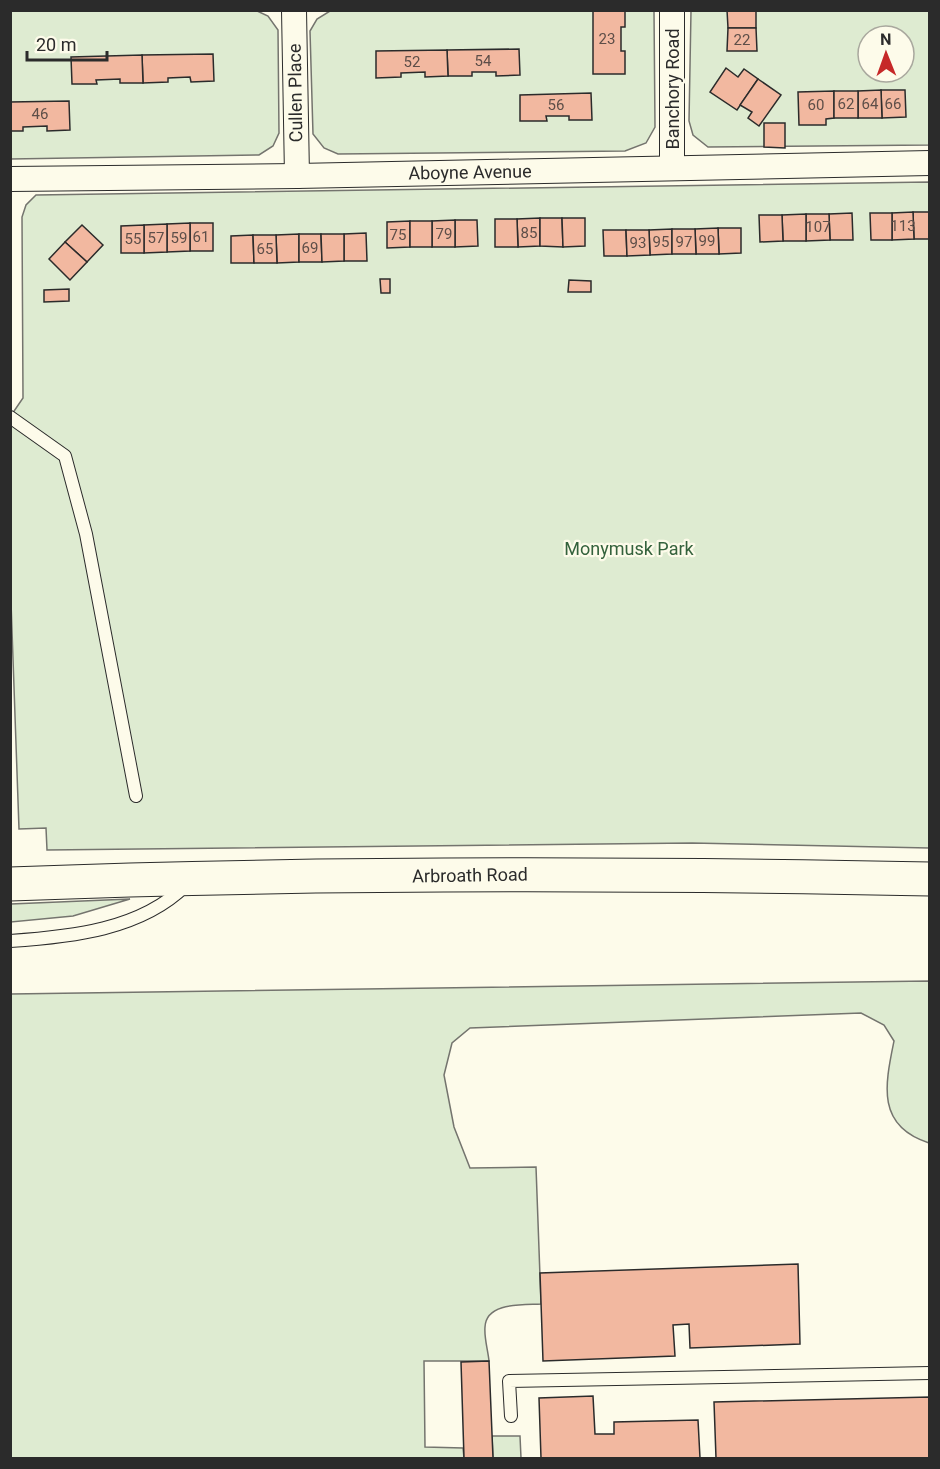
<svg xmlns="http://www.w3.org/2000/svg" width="940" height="1469" font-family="Roboto,sans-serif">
<rect width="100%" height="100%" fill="#fdfbea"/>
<g fill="#deebd1" stroke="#74746e" stroke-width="1.5" fill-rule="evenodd">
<polygon points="255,10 268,16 278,30 279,133 273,146 259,155 11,159 10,11"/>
<polygon points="330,11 654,11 655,127 646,143 625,151 338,154 324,148 313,134 310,31 317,19"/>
<path d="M 691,11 L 929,11 L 929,145 L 708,147 L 693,135 L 689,121 ZM 868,36 L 904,36 L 904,72 L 868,72 Z"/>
<polygon points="929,182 929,848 692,843 47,850 46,828 19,829 11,602 10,417 23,398 22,217 26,205 36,195"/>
<polygon points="130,899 73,916 11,922 11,904"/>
<path d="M 929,981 L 929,1143 C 876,1126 885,1085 894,1041 L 884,1025 L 861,1013 L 470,1028 L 452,1043 L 444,1075 L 454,1127 L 470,1168 L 536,1167 L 541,1304 C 523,1305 486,1302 485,1327 C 484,1338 488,1350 489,1361 L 424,1361 L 425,1447 L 463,1448 L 464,1458 L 11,1458 L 11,994 Z"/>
<polygon points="492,1436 520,1436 521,1458 493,1458"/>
</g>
<g fill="#f2b8a0" stroke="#2b2b2b" stroke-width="1.5">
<polygon points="593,10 625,10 625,27 621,27 621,51 625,51 625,74 593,74"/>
<polygon points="727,10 756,10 756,28 728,28"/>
<polygon points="728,28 756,28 757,51 727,51"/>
<polygon points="519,49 520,75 496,76 496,72 472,72 472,76 448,76 447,50"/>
<polygon points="447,50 448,76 425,77 425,72 401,73 401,77 376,78 376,51"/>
<polygon points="213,54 214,81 191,82 190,77 168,78 168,82 143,83 142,55"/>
<polygon points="142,55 143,83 120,83 120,79 96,80 97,84 72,84 71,57"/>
<polygon points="726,68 738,77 744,69 758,79 737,110 710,92"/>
<polygon points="758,79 781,95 759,126 748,118 752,112 740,105"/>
<polygon points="881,90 905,90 906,117 882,118"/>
<polygon points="881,90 882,118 858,118 858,91"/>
<polygon points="834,91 834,118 826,119 826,125 799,125 798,92"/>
<rect x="834" y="91" width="24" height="27"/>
<polygon points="591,93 592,120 569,120 569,116 546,116 547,121 520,121 520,95"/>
<polygon points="69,101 70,130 47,131 47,126 23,127 23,131 10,131 10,102"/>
<polygon points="764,123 785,123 785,148 764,147"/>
<polygon points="913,212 930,212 930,239 914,239"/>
<polygon points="913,212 914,239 892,240 892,213"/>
<polygon points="852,213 853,240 830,240 829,214"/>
<polygon points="870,213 892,213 892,240 871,240"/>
<polygon points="806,214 829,214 830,240 806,241"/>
<polygon points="806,214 806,241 783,241 782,215"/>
<polygon points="759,215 782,215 783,241 760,242"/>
<polygon points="540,218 540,246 518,247 517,219"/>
<polygon points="540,218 562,218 563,247 540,246"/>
<polygon points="562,218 585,218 585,246 563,247"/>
<polygon points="495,219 517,219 518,247 495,247"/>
<polygon points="455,220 477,220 478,246 455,247"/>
<polygon points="455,220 455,247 432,247 432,221"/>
<polygon points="410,221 410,247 387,248 387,222"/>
<rect x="410" y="221" width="22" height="26"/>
<rect x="190" y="223" width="23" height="28"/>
<polygon points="190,223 190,251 167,252 167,224"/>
<polygon points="167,224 167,252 144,253 144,225"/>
<polygon points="82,225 103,245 87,262 65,242"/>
<polygon points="144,225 144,253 121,253 121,226"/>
<polygon points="718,228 741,228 741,253 719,254"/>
<polygon points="718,228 719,254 696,254 695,229"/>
<polygon points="672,229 672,254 650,255 649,230"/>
<polygon points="672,229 695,229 696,254 672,254"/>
<polygon points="603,230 626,230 627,256 604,256"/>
<polygon points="626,230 649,230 650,255 627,256"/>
<polygon points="366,233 367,261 344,261 344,234"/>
<polygon points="299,234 299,262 277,263 276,235"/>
<polygon points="299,234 321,234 322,262 299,262"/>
<polygon points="321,234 344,234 344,261 322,262"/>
<polygon points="253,235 254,263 231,263 231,236"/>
<polygon points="253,235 276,235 277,263 254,263"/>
<polygon points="65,242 87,262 70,280 49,259"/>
<polygon points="380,279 390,279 390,293 381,293"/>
<polygon points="569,280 591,281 591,292 568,292"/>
<polygon points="69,289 69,301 44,302 44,290"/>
<polygon points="798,1264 800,1344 690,1348 689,1324 673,1325 675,1356 543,1361 540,1273"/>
<polygon points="489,1361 493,1458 464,1458 461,1362"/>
<polygon points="593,1396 595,1434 614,1434 614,1422 698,1420 700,1458 541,1458 539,1398"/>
<polygon points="930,1397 930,1458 716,1458 714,1402"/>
</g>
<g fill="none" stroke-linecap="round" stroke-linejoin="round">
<defs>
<g id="service">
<polyline points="10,417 65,456 86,534 136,796"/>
<path d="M 10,941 C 70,937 141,930 186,885"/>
<polyline points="511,1416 509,1381 930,1373"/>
</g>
<g id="minor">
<polyline points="294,10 297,176"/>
<polyline points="672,10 672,167"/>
<polyline points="10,179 297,176 930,163"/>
</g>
<path id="primary" d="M 10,884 C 317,872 623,873 930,879"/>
</defs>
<use href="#service" stroke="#2b2b2b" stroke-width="14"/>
<use href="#minor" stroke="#2b2b2b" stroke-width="26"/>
<use href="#primary" stroke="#2b2b2b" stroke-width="35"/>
<use href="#service" stroke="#fdfbea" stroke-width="12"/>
<use href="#minor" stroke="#fdfbea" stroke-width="24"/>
<use href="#primary" stroke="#fdfbea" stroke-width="33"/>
</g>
<g text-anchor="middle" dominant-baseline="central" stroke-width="4.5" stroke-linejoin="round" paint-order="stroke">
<g font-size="15" fill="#5d4e48">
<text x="607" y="39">23</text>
<text x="742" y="40">22</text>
<text x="483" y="61">54</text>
<text x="412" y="62">52</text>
<text x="846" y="104">62</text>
<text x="870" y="104">64</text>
<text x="893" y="104">66</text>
<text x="556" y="105">56</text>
<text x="816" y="105">60</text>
<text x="40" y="114">46</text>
<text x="903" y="226">113</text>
<text x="818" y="227">107</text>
<text x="529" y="233">85</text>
<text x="444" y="234">79</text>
<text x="398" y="235">75</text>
<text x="201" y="237">61</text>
<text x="156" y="238">57</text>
<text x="179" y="238">59</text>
<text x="133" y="239">55</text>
<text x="707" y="241">99</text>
<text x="661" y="242">95</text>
<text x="684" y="242">97</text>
<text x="638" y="243">93</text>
<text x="310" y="248">69</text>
<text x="265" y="249">65</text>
</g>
<g font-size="18" fill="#2b2b2b" stroke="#fdfbea">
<text transform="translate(672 89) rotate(-90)">Banchory Road</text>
<text transform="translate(295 93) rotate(-91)">Cullen Place</text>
<text transform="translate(470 172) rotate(-1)">Aboyne Avenue</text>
<text transform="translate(470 875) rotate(-1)">Arbroath Road</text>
</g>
<g font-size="18" fill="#34623c" stroke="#fdfbea">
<text x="629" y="548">Monymusk Park</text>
</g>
</g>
<rect width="940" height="1469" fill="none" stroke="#2b2b2b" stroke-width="24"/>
<g transform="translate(886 54) rotate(359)"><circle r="28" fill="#fdfbea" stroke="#a9a89e" stroke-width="1.5"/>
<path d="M0-4.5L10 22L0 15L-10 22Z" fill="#c62828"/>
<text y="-9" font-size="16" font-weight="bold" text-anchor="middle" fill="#2b2b2b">N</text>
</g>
<path d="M27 51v9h80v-9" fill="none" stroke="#2b2b2b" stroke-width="3"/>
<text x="36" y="51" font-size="18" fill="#2b2b2b" stroke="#fdfbea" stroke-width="4.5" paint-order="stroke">20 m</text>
</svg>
